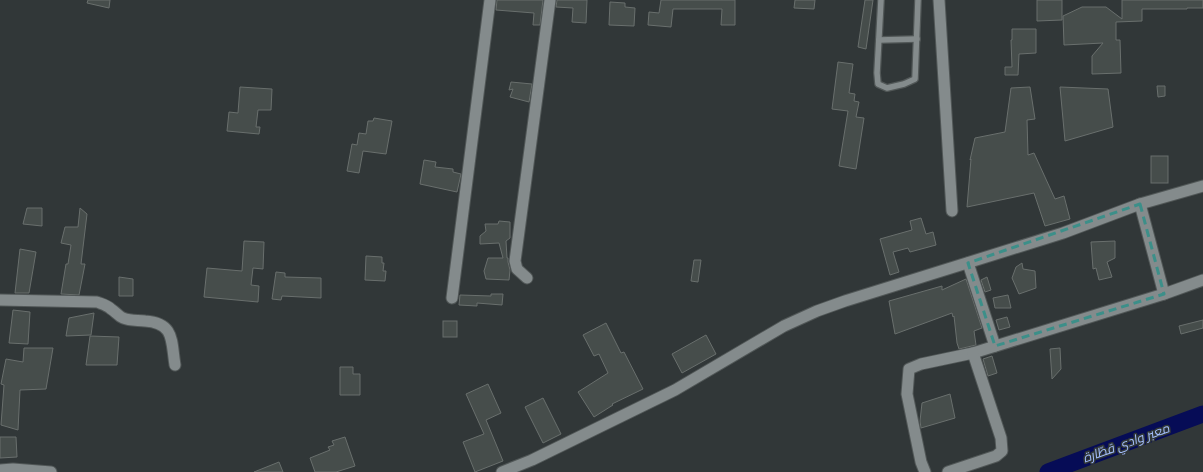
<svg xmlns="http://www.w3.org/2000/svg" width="1203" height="472" font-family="'Roboto Condensed',Cairo,sans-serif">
<rect width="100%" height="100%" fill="#313738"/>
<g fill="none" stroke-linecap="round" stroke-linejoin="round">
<polyline stroke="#060c56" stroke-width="17" points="1048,472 1203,414"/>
</g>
<g fill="#464d4b" stroke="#696f6d">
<polygon points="88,0 110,0 109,8 87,3"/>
<polygon points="497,0 543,0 540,25 533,25 534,13 496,10"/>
<polygon points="557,0 587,0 586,23 572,22 573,8 556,7"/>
<polygon points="661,0 735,0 735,25 721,25 722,9 673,9 671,27 648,25 649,12 659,13"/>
<polygon points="795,0 815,0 814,9 794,8"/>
<polygon points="865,0 873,0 866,49 858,47"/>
<polygon points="1037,0 1062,0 1062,20 1037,21"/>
<polygon points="1122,0 1203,0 1203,8 1187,8 1187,9 1142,9 1142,21 1116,22 1116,40 1120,40 1121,73 1092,74 1092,56 1103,43 1064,45 1063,16 1082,7 1106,7 1122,19"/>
<polygon points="610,2 625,3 625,7 635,8 634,26 609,25"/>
<polygon points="1012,29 1036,29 1036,53 1019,54 1018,75 1005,75 1005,67 1012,67 1011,40 1012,40"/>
<polygon points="838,62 853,64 849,93 855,94 854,101 859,102 856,117 864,118 856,169 839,166 848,111 832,109"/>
<polygon points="511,82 532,84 529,102 510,97 513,89 509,90"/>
<polygon points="1157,86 1165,86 1165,96 1158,97"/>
<polygon points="240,87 272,89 271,110 258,110 256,127 260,127 259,134 227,131 229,112 238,113"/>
<polygon points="1030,87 1035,119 1027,120 1028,155 1034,153 1055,199 1064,196 1070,219 1045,226 1034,193 967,207 971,159 970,160 975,138 1005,132 1011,88"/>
<polygon points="1060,87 1108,89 1113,127 1065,141"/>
<polygon points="374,118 392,121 386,154 363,151 359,173 347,171 352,144 357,145 359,133 366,134 368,121 373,121"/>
<rect x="1151" y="156" width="17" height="27"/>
<polygon points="424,160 436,162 435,167 453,169 453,172 461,174 457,192 420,184"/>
<polygon points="27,208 42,208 42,226 23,224"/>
<polygon points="80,208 87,214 81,264 85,264 79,295 61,294 66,264 68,264 71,245 61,243 65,227 78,227"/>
<polygon points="921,218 926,234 933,232 936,245 910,252 908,248 893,252 899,272 890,275 880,239 912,230 910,221"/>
<polygon points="499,221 510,222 510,238 506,241 507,258 508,258 508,262 510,270 509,280 486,279 484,271 488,258 503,258 499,243 480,244 480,236 486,231 485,224 498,224"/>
<polygon points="244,241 264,242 263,269 253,268 251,285 259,286 258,302 204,297 207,268 242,271"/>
<polygon points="1115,241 1115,258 1107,262 1112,277 1099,280 1096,268 1093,269 1091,242"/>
<polygon points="20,249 36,252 29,293 15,293"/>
<polygon points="366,256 382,257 382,263 384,263 383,271 386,271 385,281 365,280"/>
<polygon points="694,260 701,260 698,282 691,281"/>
<polygon points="1022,263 1023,269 1035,271 1036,288 1019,294 1012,278 1016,267"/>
<polygon points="276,272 285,273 285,277 321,278 321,298 282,296 281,300 272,299"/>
<polygon points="119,277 133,279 133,296 119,296"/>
<polygon points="987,277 991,290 985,292 981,280"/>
<polygon points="966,279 982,328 974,331 976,345 959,349 957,343 954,316 953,317 952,313 895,334 889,301 942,286 942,290"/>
<polygon points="491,294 503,294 502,305 477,303 477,306 459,305 460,295 491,296"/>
<polygon points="1008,295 1011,308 995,308 993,298"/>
<polygon points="13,310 30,312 28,344 9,343"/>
<polygon points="94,313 91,335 66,336 69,318"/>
<polygon points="1007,317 1010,327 999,330 996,320"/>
<polygon points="1203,320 1203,328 1181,334 1179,326"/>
<rect x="443" y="321" width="14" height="16"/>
<polygon points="606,323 621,353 624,352 643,389 612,404 613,405 594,417 578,392 608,373 599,354 594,356 583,335"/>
<polygon points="706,335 716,354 682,373 672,354"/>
<polygon points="90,336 119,337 117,365 86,365"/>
<polygon points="24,348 53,348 46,389 20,390 18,430 1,425 4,385 1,384 6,359 23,362"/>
<polygon points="1060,348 1061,369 1052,379 1050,349"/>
<polygon points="992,356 997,373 988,376 983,359"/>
<polygon points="340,367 353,367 353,374 360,374 360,395 340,395"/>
<polygon points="488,384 501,413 486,420 503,461 475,472 463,442 484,434 466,394"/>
<polygon points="950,394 955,418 921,428 920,421 922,403"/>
<polygon points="543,398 561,434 543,443 525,407"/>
<polygon points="0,437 16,437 17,457 0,458"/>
<polygon points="345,437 355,466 336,472 315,472 310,458 330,450 328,447 334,445 332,441"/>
<polygon points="279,462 283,472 254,472"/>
</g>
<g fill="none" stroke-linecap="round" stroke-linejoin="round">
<defs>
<g id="lane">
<polyline points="881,0 877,73 878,84 887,88 904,84 915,79 918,0"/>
<polyline points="879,40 917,39"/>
</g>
<g id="street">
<polyline points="939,0 952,211"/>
<polyline points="1140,204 1164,294"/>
<polyline points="968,263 995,346"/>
<polyline points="527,278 517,269 515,261 550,0"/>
<polyline points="452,298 490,0"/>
<path d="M 0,300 L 97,302 C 102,304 107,305 111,309 C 116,312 118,316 123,318 C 130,321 138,320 145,321 C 175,323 171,341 175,365"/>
<polyline points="0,470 13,469 51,472"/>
<polyline points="502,472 532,460 675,390 784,326 817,311 845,301 1063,233 1140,204 1203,186"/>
<polyline points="925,472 921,462 907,394 909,369 921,364 973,353 1164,294 1203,280"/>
<polyline points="948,472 996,456 1002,451 1001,438 973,353"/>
</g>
</defs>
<use href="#lane" stroke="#515757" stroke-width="8"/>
<use href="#street" stroke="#515757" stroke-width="13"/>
<use href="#lane" stroke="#848b8c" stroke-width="5.5"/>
<use href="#street" stroke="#848b8c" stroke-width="11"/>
</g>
<path fill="none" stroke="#3c8f89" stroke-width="3" stroke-dasharray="8 5" stroke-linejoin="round" d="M 1140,204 L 1164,294 L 995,346 L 968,263 Z"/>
<g text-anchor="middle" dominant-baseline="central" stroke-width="3" stroke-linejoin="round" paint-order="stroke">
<g font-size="13" font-style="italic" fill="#a4befd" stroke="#313738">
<text transform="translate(1126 443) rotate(-20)">معبر وادي قطّارة</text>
</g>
</g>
</svg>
